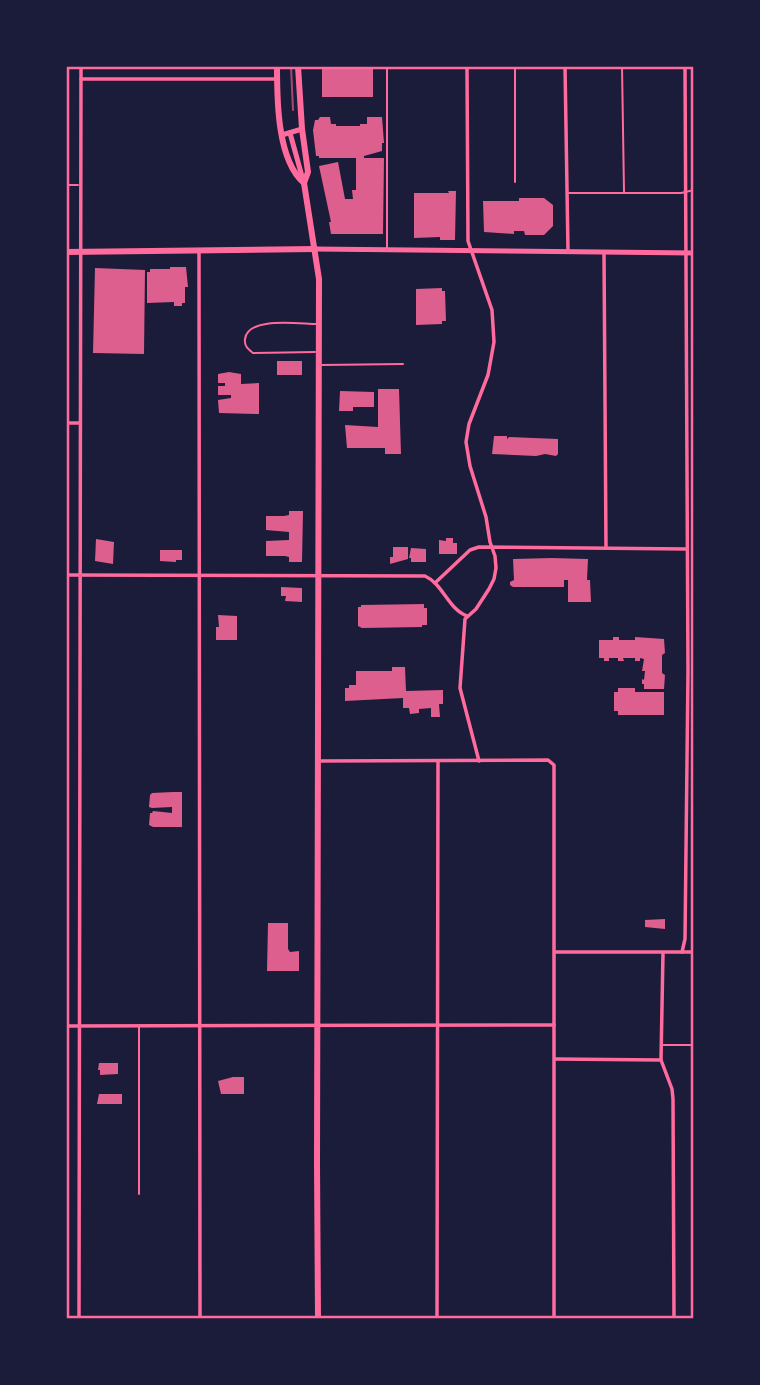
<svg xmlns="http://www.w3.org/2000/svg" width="760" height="1385" font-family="'PT Serif',serif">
<rect width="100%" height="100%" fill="#1b1b3a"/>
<g fill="#dd5f8e">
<rect x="322" y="66" width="51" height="31"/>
<polygon points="320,117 330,117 331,124 336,124 336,126 360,126 360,124 367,124 367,117 382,117 384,143 382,143 382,151 364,156 364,158 384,158 383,234 331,234 329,222 331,222 319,166 338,162 345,199 353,199 352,190 356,190 356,158 319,158 319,156 316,156 313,130 315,120 318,120"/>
<polygon points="448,191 456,191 455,240 440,240 440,237 414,238 414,193 449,193"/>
<polygon points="519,198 544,198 553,205 553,226 544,235 525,235 524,231 514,231 514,234 484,232 483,201 519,201"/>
<polygon points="170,267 186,267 188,287 185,287 185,303 182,303 182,306 174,306 174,302 147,303 147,272 150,272 150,269 170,269"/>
<polygon points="95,268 145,270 144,354 93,353"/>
<polygon points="442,288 442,291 445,291 446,321 442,321 442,324 416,325 416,289"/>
<rect x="277" y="361" width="25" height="14"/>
<polygon points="229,372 241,374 241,384 259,383 259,414 219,413 218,400 231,398 231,395 218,395 218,386 225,386 225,383 218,383 218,374"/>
<polygon points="378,389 399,389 401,454 385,454 385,448 347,448 345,425 378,427"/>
<polygon points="340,391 374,392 374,407 353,407 353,411 339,411"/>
<polygon points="494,436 507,436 507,439 509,437 558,439 558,454 556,456 545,454 536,456 492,454"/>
<polygon points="289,511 303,511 302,562 289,562 289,557 285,556 266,556 266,541 289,540 289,532 266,530 266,516 284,516 289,515"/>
<polygon points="446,538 453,538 453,543 457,543 457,554 439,554 439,540 446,541"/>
<polygon points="96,539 114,542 113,564 95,561"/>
<polygon points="393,547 408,547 408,559 390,564 390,557 393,557"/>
<polygon points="411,548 426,549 426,562 411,562 411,558 409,558"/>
<polygon points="160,550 182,550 182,560 176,560 176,562 160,561"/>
<polygon points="552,558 588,559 587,580 590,580 591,602 568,602 568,580 564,580 564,587 513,587 510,585 510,582 514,580 513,559"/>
<polygon points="281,587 302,588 302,602 285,601 286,596 281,596"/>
<polygon points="424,604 424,608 427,608 427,625 422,625 422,627 362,628 358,626 358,607 361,607 361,605"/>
<polygon points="218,615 237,616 237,640 216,640 216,627 219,627"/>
<polygon points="613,637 619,637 619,640 635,640 635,637 664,639 665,653 662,655 662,673 665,675 664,689 644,689 644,684 642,684 642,679 644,680 645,671 642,671 644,659 640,658 640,661 635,661 635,658 623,658 624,661 618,661 618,658 609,658 609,661 604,661 604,658 599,658 599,640 613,640"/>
<polygon points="392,667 405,667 406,691 443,690 443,704 439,704 440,717 431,717 431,708 419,709 419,713 410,714 409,708 403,708 403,698 345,701 345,688 349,688 349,685 356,685 356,671 392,671"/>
<polygon points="618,688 635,688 635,692 664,692 664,715 618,715 618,711 614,711 614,692 618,692"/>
<polygon points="173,792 182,792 182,827 153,827 149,825 150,813 152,813 153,811 172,813 172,807 152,808 149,807 150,795 152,793"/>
<polygon points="665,919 665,929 645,927 645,920"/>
<polygon points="268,923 288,923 288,949 290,952 299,951 299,971 267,971"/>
<polygon points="99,1063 118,1063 118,1074 100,1075 100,1070 98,1070"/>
<polygon points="233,1077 244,1077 244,1094 221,1094 218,1081"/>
<polygon points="99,1094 122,1094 122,1104 97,1104"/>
</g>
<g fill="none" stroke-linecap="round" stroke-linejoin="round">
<g stroke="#ff6b9d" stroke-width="2">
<polyline points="387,66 387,249"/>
<polyline points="622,66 624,192"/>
<polyline points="515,182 515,66"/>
<polyline points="66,185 78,185"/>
<polyline points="567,193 681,193 694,190"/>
<path d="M 315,352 L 253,353 C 248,349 244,346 245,339 C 248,316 299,324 317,324"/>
<polyline points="321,365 403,364"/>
<polyline points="663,1045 694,1045"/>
<polyline points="139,1194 139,1026"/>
</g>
<g stroke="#ff6b9d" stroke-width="3.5">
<polyline points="467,66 468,241 492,310 494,342 488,375 469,424 466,442 470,466 486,517 490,542 495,556 496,568 494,579 489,589 476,609 465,619 460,688 479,761"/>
<polyline points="565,66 568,251"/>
<polyline points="81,79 277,79"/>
<polyline points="199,250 200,1318"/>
<polyline points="604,253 606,548"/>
<polyline points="66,423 79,423"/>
<path d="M 66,575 L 425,576 C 443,584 448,609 467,616"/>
<polyline points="435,583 470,550 479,547 687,549"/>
<polyline points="319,761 548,760 554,765 554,1318"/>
<polyline points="555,952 694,952"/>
<polyline points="682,952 685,939 688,671 685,66"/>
<polyline points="663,953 661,1060 672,1089 673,1099 674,1318"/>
<polyline points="66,1026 554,1025"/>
<polyline points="555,1059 661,1060"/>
<polyline points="79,1318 81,66"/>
<polyline points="437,1318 438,762"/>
</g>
<g stroke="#ff6b9d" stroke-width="5">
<polyline points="290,133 303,180"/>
<polyline points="282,135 302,129"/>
<polyline points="315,249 694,253"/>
</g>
<g stroke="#ff6b9d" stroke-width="6">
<path d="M 277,66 C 277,99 277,160 304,183"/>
<polyline points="298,66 302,129 308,172 304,183 319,279 317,1164 318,1318"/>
<polyline points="66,252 315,249"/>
</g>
<polyline stroke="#a44b75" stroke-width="2" points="291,66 293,110"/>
</g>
<rect width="760" height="1385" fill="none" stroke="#1b1b3a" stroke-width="136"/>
<rect x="68" y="68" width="624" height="1249" fill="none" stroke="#ff6b9d" stroke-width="2.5"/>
</svg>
